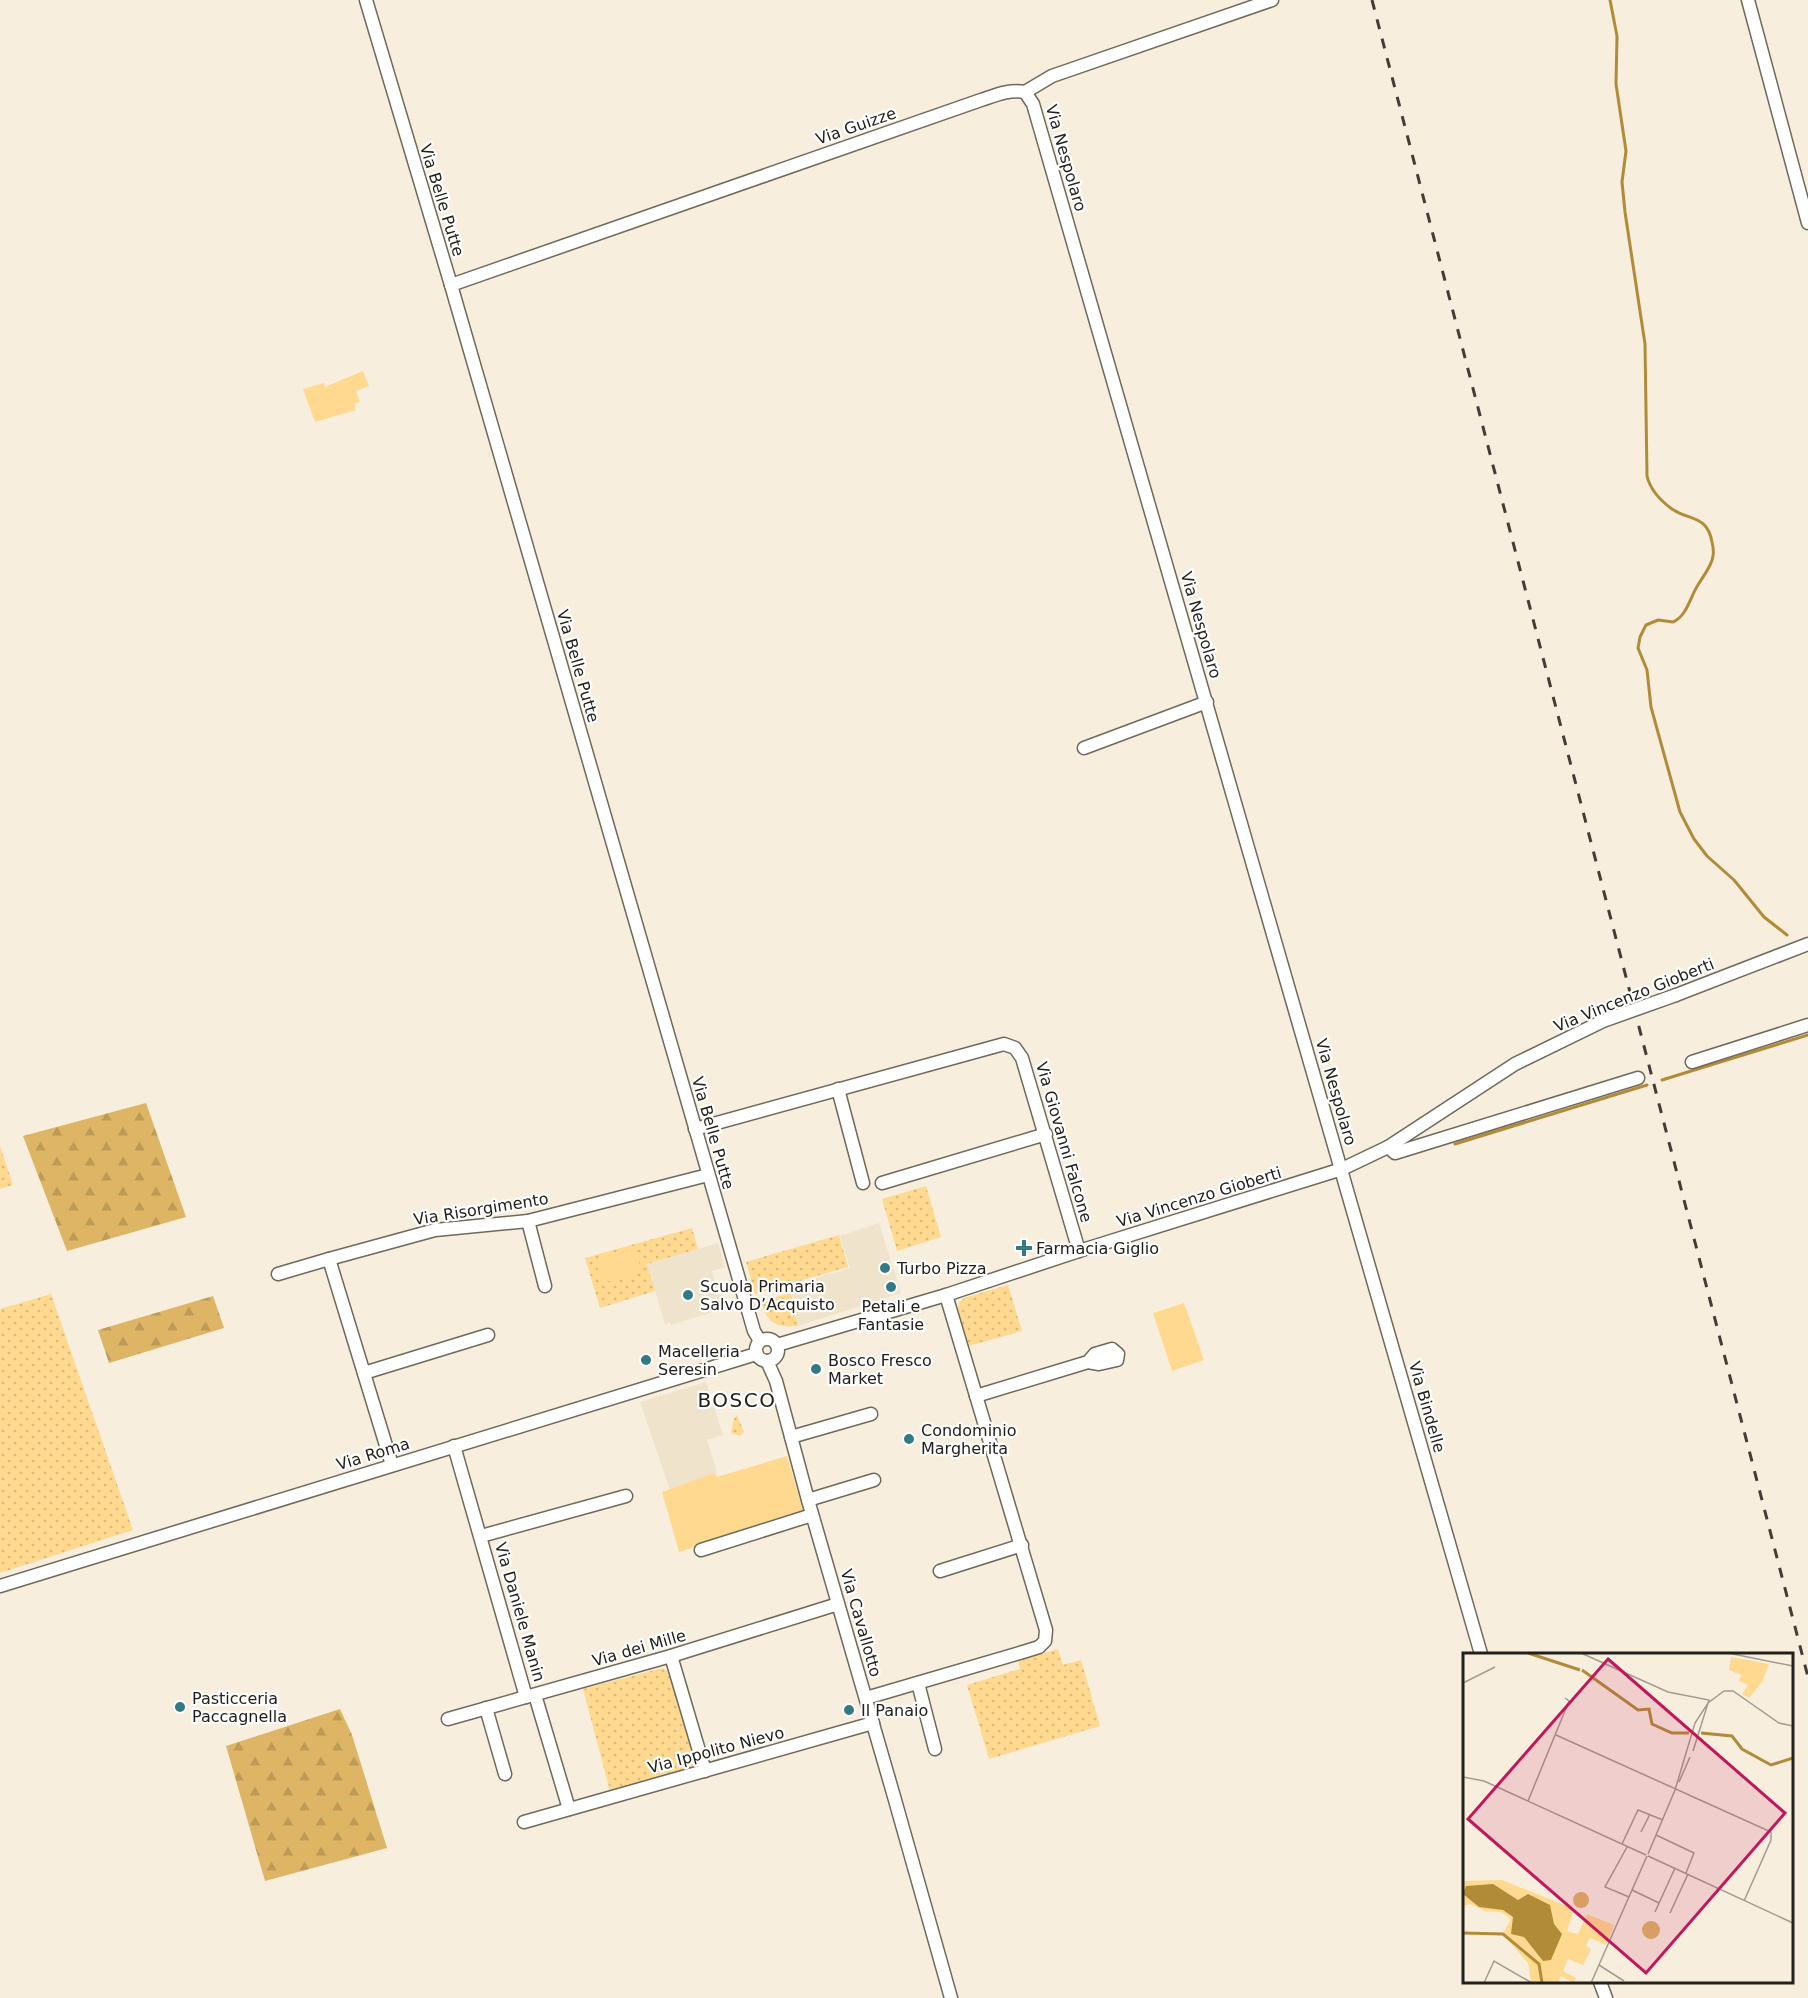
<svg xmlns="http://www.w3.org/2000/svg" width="1808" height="1998" font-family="'DejaVu Sans',sans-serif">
<defs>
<pattern id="green-dots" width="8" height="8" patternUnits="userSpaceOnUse" patternTransform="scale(1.5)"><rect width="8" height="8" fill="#ffd98f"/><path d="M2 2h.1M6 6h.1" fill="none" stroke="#daba7b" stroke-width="1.8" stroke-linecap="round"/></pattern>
<pattern id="forest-firs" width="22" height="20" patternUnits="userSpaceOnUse" patternTransform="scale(1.5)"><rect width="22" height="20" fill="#ddb564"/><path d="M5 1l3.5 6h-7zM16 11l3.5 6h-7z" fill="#bd9b56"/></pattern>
</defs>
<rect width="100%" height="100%" fill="#f7eede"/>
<g fill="#efe3cc">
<polygon points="879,1223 901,1293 798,1326 791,1285 850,1268 840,1236"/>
<polygon points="718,1243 725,1267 712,1271 723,1309 671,1325 670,1322 665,1324 647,1264"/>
<polygon points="706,1382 723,1435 707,1440 717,1473 670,1490 640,1402"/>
</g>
<g fill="url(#green-dots)">
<polygon points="0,1146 13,1185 0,1189"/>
<polygon points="926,1186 941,1237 897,1251 882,1199"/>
<polygon points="692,1228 698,1249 647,1264 655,1291 600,1308 585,1258"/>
<polygon points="839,1235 848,1267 755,1294 746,1262"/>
<polygon points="1008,1285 1022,1331 969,1346 958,1310 959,1303 964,1298"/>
<path d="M 791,1293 L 798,1326 C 776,1328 767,1323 761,1301 Z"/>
<polygon points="51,1294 133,1530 0,1573 0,1309"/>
<polygon points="737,1415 744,1432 740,1436 731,1433 734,1419"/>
<polygon points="1058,1649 1063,1665 1081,1660 1100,1726 989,1759 967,1685 1020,1669 1018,1661"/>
<polygon points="662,1668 669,1672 696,1759 692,1768 610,1791 583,1689"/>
</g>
<g fill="url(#forest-firs)">
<polygon points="146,1103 186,1217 67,1251 23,1136"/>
<polygon points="213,1296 224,1328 109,1363 98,1330"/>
<polygon points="340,1709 352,1735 387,1848 265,1881 226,1746"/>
</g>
<g fill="#ffd98f">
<polygon points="363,371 369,386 356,391 360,402 354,404 356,410 315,422 303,389 324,383 325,387"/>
<polygon points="635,1248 642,1272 602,1283 595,1259"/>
<polygon points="1184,1303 1204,1360 1172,1371 1153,1313"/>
<polygon points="787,1456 804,1513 679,1552 662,1492 715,1473 717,1477"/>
</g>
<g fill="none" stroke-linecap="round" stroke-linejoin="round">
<g stroke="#b28b39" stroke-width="3">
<path d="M 1610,0 L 1617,36 L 1616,84 L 1626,151 L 1622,182 L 1625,212 L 1645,344 L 1647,476 C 1650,489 1661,501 1672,509 C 1690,521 1707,515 1712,542 C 1713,546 1714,551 1713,556 C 1712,566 1703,576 1698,585 C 1690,597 1687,616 1673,622 L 1658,620 L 1646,625 L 1640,637 L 1638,648 L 1647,670 L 1651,707 L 1680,812 L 1694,839 L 1707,856 L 1734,880 L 1764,917 L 1787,935"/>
<polyline points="1662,1080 1808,1035"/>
<polyline points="1455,1144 1647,1085"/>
</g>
<defs>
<g id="minor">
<polyline points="366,0 451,285 754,1331 760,1341"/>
<polyline points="1748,0 1808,223"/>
<polyline points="1025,92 1033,104 1481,1654"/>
<path d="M 451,285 L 981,100 C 996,95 1009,89 1025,92 L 1052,76 L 1272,0"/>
<polyline points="1084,748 1207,702"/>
<polyline points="1676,995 1808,944"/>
<polyline points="1692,1062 1808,1025"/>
<polyline points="838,1089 863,1183"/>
<polyline points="695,1129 1004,1044 1015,1048 1022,1058 1079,1251"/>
<polyline points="1388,1147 1395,1153 1638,1078"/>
<polyline points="882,1183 1046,1134"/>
<polyline points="528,1221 545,1286"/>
<polyline points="278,1274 329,1259"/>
<circle cx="767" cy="1350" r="11"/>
<polyline points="777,1345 946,1295 1079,1251 1342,1169 1388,1147 1515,1064 1603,1021"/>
<polyline points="767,1361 776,1381 808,1500 893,1793 951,1998"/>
<polyline points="364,1373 488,1335"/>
<polyline points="976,1396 1088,1362 1099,1364 1117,1360 1118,1354 1112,1349 1095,1354 1088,1362"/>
<polyline points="791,1437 871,1414"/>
<polyline points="454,1446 526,1697"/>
<polyline points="392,1465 329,1259 435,1230 528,1221 708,1175"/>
<polyline points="808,1500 874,1480"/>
<polyline points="481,1536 626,1496"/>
<polyline points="701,1550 812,1515"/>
<polyline points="940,1571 1022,1545"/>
<polyline points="0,1586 756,1354"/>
<polyline points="671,1656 705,1771"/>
<polyline points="918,1683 935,1749"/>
<polyline points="535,1695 569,1809"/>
<polyline points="866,1698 1023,1652 1039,1647 1045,1641 1046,1630 946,1295"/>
<polyline points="486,1708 505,1774"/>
<polyline points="448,1719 671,1656 838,1604"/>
<polyline points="524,1822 873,1723"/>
<polyline points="1600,1982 1606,1998"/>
</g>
</defs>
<use href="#minor" stroke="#70695b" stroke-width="15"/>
<use href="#minor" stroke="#fff" stroke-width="12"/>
<polyline stroke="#423e37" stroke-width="3" stroke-dasharray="10 10" stroke-linecap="butt" points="1372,0 1808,1677"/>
<defs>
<polyline id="minor-bridge" points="1603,1021 1676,995"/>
</defs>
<use href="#minor-bridge" stroke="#70695b" stroke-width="15" stroke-linecap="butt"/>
<use href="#minor-bridge" stroke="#fff" stroke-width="12"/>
</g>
<g fill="#337a84" stroke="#fff" stroke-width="2">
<path d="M1021 1239h6v6h6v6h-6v6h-6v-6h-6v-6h6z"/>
<circle cx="885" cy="1268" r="6"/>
<circle cx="891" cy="1287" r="6"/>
<circle cx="688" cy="1295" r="6"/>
<circle cx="646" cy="1360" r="6"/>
<circle cx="816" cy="1369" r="6"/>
<circle cx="909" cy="1439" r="6"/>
<circle cx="180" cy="1707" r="6"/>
<circle cx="849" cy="1710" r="6"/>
</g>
<g text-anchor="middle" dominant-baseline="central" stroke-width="4.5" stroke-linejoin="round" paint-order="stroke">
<g font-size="16" fill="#23201b" stroke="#fff">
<text transform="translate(856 126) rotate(-19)">Via Guizze</text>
<text transform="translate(1066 158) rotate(74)">Via Nespolaro</text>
<text transform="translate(442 200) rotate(73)">Via Belle Putte</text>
<text transform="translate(1201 625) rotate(74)">Via Nespolaro</text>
<text transform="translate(578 666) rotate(74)">Via Belle Putte</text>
<text transform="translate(1634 995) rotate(-22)">Via Vincenzo Gioberti</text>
<text transform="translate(1336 1092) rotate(74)">Via Nespolaro</text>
<text transform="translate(713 1133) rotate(74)">Via Belle Putte</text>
<text transform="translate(1064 1142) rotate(74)">Via Giovanni Falcone</text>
<text transform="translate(1199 1197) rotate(-17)">Via Vincenzo Gioberti</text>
<text transform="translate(481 1209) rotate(-9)">Via Risorgimento</text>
<text transform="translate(1427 1407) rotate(74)">Via Bindelle</text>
<text transform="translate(373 1454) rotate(-17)">Via Roma</text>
<text transform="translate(520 1612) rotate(74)">Via Daniele Manin</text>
<text transform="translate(861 1623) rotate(74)">Via Cavallotto</text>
<text transform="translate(639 1648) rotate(-16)">Via dei Mille</text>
<text transform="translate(716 1750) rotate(-15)">Via Ippolito Nievo</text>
</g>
<g font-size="16" fill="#23201b" stroke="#fff" text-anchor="start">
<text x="1036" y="1248">Farmacia Giglio</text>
<text x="897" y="1268">Turbo Pizza</text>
<text x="700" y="1286">Scuola Primaria<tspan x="700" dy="18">Salvo D’Acquisto</tspan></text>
<text x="891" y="1306" text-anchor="middle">Petali e<tspan x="891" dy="18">Fantasie</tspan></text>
<text x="658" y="1351">Macelleria<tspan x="658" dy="18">Seresin</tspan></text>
<text x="828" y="1360">Bosco Fresco<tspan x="828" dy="18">Market</tspan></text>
<text x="921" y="1430">Condominio<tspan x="921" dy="18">Margherita</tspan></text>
<text x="192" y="1698">Pasticceria<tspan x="192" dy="18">Paccagnella</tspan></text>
<text x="861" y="1710">Il Panaio</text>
</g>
<g font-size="20" letter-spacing="1.5" fill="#23201b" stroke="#fff">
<text x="737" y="1400">BOSCO</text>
</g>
</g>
<g transform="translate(1463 1653)">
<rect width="330" height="330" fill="#f7eede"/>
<path d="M 268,4 L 306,11 L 299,29 L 286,45 L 279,41 L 285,32 L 276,28 L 278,22 L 266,17 ZM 39,227 L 111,256 L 104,278 L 115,281 L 124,261 L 151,272 L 143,292 L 127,285 L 123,293 L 128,296 L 120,312 L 105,306 L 100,318 L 113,325 L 111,330 L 98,323 L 95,330 L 68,329 L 65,310 L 40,281 L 48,266 L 38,259 L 22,258 L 7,251 L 1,253 L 0,228 Z" fill="#ffd98f"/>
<path d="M110 247a8 8 0 1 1 16 0a8 8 0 1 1-16 0ZM179 277a9 9 0 1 1 18 0a9 9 0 1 1-18 0Z" fill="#ddb564"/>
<path d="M 30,231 L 55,247 L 65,241 L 87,252 L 91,271 L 99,281 L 88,307 L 80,308 L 61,284 L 48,281 L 50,264 L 40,257 L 16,254 L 0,241 L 3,233 Z" fill="#b28b39"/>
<path fill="none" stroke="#b28b39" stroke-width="3" d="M 65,0 L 117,17M 119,17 L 175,57 L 186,56 L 189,71 L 209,80 L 226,80M 238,80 L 269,83 L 279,96 L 308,112 L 330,105M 0,280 L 40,281 L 76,311 L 79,330"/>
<path fill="none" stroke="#a29c90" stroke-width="1.5" d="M 118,0 L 205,39 L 246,47 L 230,98M 265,0 L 330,13M 0,30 L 32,14M 93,82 L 308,179 L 308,187 L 281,248M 0,124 L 21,128 L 183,202M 216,129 L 227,104M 65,148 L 106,48 L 102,45M 178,179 L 187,161M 193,182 L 231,200 L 223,220M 159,191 L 175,157 L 200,167M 164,194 L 142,234 L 166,244M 185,201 L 212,137 L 232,70 L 245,50 L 261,38 L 270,38 L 316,70 L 330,73M 185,203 L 330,270M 169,237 L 196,250M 192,259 L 212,215M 207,260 L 225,221M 136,312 L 161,328M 21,330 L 31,308 L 69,330M 128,330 L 184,203M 304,330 L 330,330"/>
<path fill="#c2185b" fill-opacity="0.15" stroke="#c2185b" stroke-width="3" d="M 145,6 L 322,160 L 183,320 L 5,166 Z"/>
<rect width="330" height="330" fill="none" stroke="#23201b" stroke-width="3"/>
</g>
</svg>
